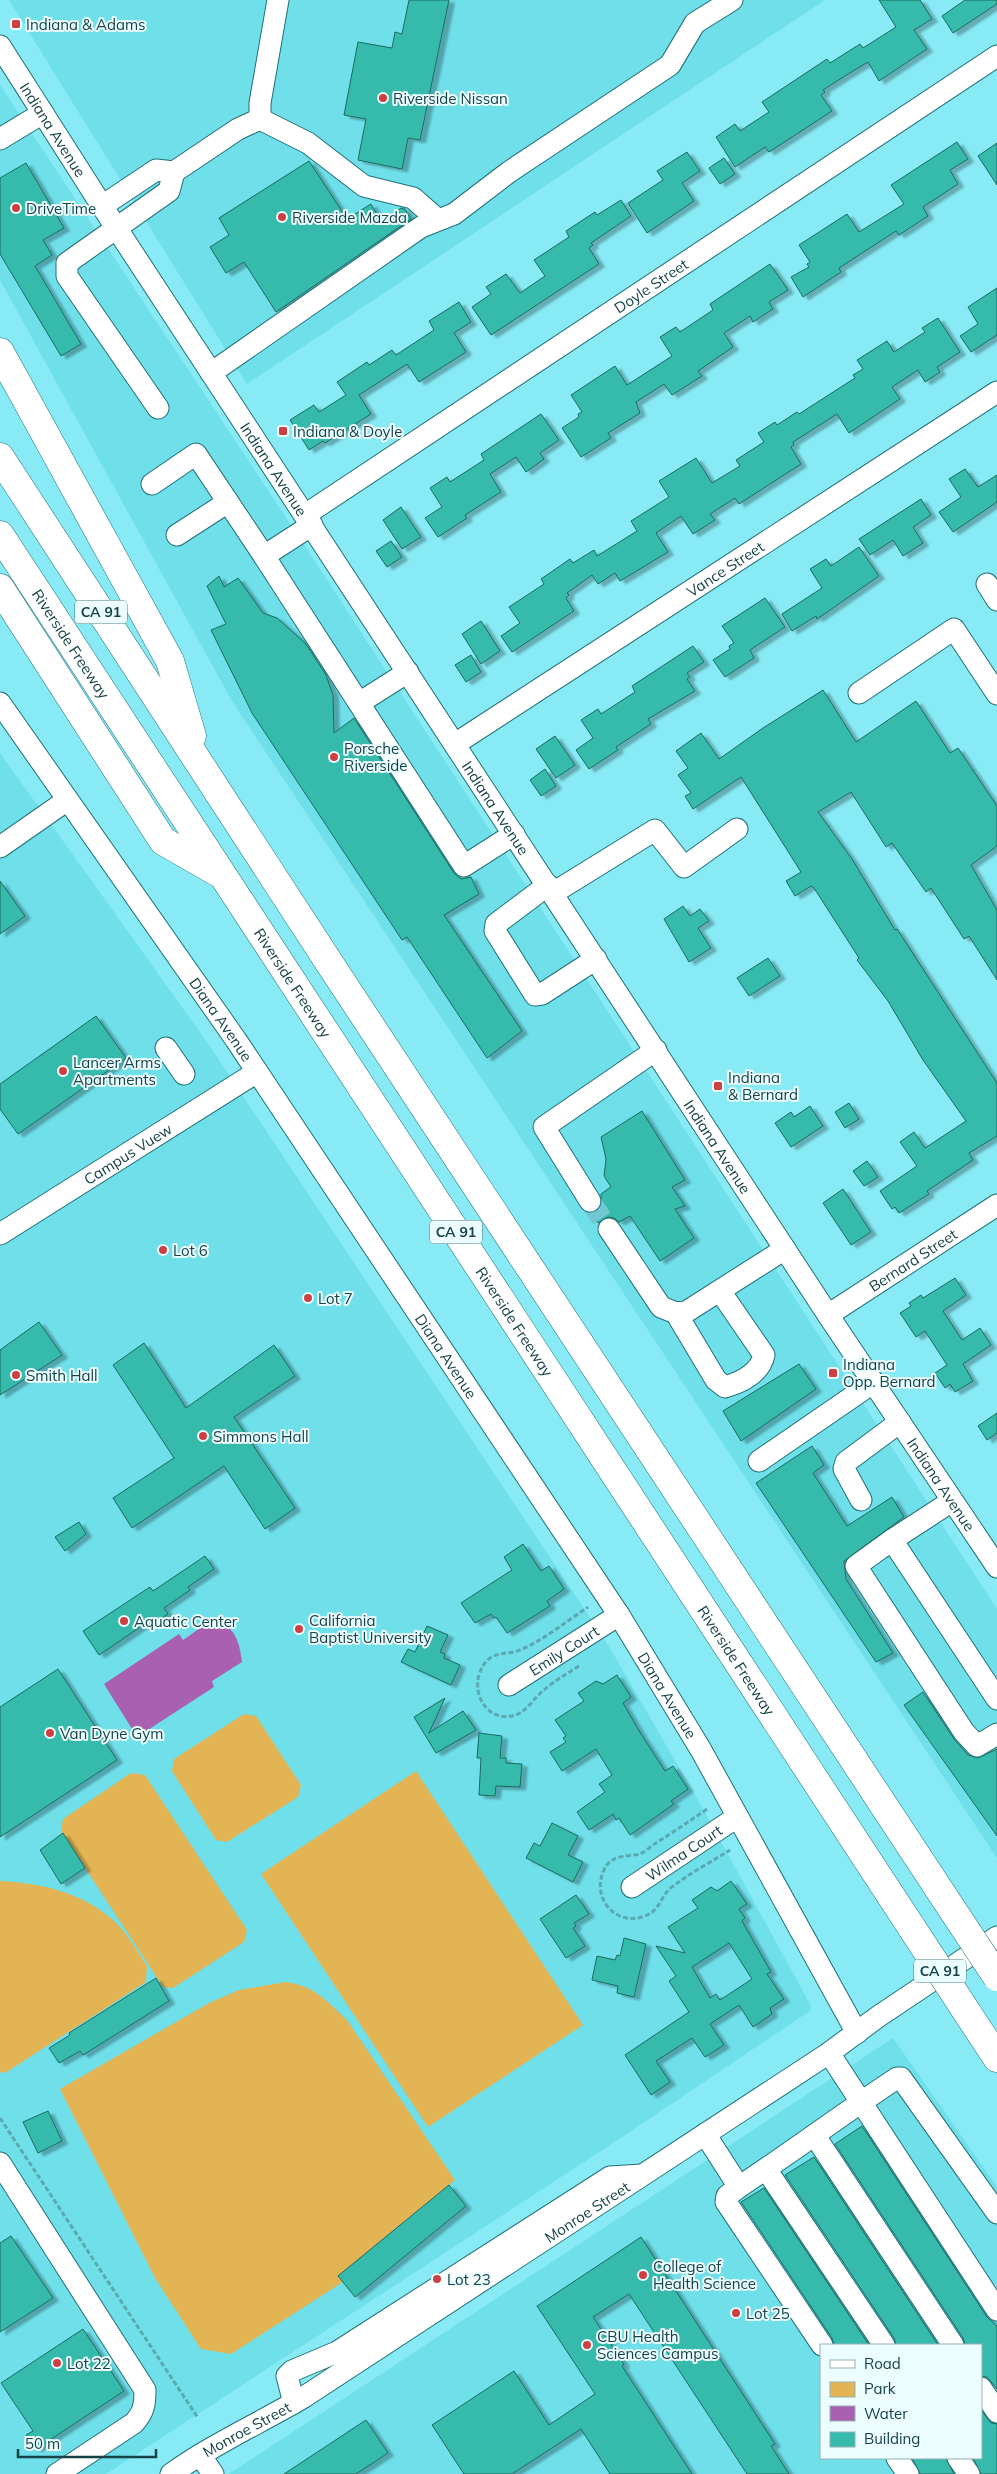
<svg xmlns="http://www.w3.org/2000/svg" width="997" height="2474" font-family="Mulish,sans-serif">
<defs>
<filter id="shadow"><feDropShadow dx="5.5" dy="3" stdDeviation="1" flood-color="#0004"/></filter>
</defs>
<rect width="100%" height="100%" fill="#87eaf4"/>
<g fill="#6fdfea" fill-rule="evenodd">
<polygon points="9,0 825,0 247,384"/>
<polygon points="0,85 312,557 997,1609 997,1858 232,701 0,280"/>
<polygon points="0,753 209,1045 583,1607 611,1650 703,1809 811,2006 810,2011 619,2139 106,2474 0,2474"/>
<path d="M 893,2038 L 997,2187 L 997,2474 L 229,2474 ZM 821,2345 L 981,2345 L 981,2458 L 821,2458 Z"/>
</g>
<g fill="#e2b453">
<polygon points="244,1714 256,1716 301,1785 298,1797 227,1842 216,1840 172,1771 174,1759"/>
<polygon points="416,1771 583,2025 428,2127 261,1874"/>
<polygon points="131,1773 145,1775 247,1930 244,1942 173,1988 163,1987 61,1831 63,1819"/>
<path d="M 0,1881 C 40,1883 81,1892 112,1919 C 127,1932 137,1951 147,1966 L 146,1982 L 5,2073 L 0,2072 Z"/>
<path d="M 285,1982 C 313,1985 327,2001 347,2020 L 455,2180 L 338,2276 L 343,2282 L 231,2354 L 201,2349 L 155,2278 L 60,2089 L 209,2003 L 239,1990 Z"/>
</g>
<path fill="#a960b1" d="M 216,1617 C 235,1631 239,1638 242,1662 L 212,1681 L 214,1687 L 137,1737 L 104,1684 L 179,1634 L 183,1640 Z"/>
<g fill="#35baab" stroke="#1b6a61" fill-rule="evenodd" filter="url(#shadow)">
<polygon points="409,0 449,0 420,140 408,138 402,169 358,160 366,119 344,115 358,42 392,48 395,32 402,34"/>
<polygon points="879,0 920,0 932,19 914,30 927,49 879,81 868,62 848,74 823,90 825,92 821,95 832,111 769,152 765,147 735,167 716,137 735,124 740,131 769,112 762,102 827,59 830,63 860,44 863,48 896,27"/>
<polygon points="965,0 997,0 997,4 953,33 942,16"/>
<polygon points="957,142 968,159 950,170 958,184 923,207 928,216 899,235 896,231 839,268 841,272 803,297 791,277 809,267 807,264 810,262 799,245 847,214 859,232 904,204 891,185"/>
<polygon points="997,143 997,185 978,156"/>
<polygon points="687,152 700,171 682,183 694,201 647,233 628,203 663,180 657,171"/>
<polygon points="724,158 735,174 720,184 709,168"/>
<polygon points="309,161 347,219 371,204 381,221 401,208 405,209 411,219 276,312 244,262 226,273 210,247 229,235 219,218"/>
<polygon points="26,163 64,228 43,240 52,255 35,266 81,344 61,356 0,254 0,178"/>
<polygon points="621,200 631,216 591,243 593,245 589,248 599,264 491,335 472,307 491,294 486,287 506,274 520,293 545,276 534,260 569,237 566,231 595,212 597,215"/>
<polygon points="770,264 788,290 769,302 773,309 753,322 750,316 724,333 733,347 698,371 702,376 672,395 664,384 636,402 640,413 608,433 611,438 581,457 562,428 579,417 578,414 582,412 571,395 615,366 627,385 672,356 660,337 676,327 680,332 713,310 710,304"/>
<polygon points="997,288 997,335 971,352 960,336 978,324 968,307"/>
<polygon points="459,302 471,322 454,333 466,352 419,382 407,364 359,395 371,414 325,443 323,441 309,450 290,420 314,405 319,412 346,395 337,382 367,362 369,365 392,350 396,355 434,330 429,321"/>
<polygon points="938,318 960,352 937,367 940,372 925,382 918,370 892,387 900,399 849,433 837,414 793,442 794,445 791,447 801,464 739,504 735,498 710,514 715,520 693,534 681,516 656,533 668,552 620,581 615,573 598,584 592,575 567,593 569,595 566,598 574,611 512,652 501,636 520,623 509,607 544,584 541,579 570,559 573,563 594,550 597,556 637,531 631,521 669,497 659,481 696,458 712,483 740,466 736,460 764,442 758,433 775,422 777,425 797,412 799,414 855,378 853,375 863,369 857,360 887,341 894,352 925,332 922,328"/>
<polygon points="541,414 559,440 540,453 544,459 526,472 516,457 490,474 501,492 465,515 467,518 438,537 425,518 442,507 430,488 447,477 450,482 484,460 481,454"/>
<polygon points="965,469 978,487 997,475 997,502 953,532 939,512 961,497 949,479"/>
<polygon points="921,499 931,515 913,527 923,543 903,556 893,540 870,555 859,539"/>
<polygon points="401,507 421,537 402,549 383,520"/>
<polygon points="391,541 402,557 387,567 376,551"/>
<polygon points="859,547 879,576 817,619 816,616 792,631 782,614 822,588 810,569 826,559 831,566"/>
<polygon points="219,576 224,587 238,578 263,613 277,618 306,644 326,675 333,695 334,733 354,718 454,873 461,879 471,877 479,894 444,915 522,1031 487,1058 407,937 402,940 252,713 211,630 226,624 207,586"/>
<polygon points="765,598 785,627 750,650 754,658 725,677 713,660 730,649 729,646 734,643 722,626"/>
<polygon points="481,621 500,651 481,664 462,634"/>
<polygon points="693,646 704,662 687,673 690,677 687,679 695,691 648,719 651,724 616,747 618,750 589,769 576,750 593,738 581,720 598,709 601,714 635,692 632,686"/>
<polygon points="471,655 481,672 466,682 455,665"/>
<polygon points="823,690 856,742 916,701 950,753 958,748 997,806 997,846 971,865 997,910 997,980 969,936 964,939 931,888 926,892 892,843 886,847 851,792 818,812 852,859 895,930 897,929 997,1083 997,1136 969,1153 973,1160 927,1191 929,1194 899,1213 895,1207 892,1209 880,1191 917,1166 900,1142 914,1132 925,1148 966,1121 923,1060 888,1001 857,960 859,958 814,888 811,886 795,896 786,881 801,872 741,777 693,809 685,796 691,793 678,775 688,768 676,751 701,733 719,759 763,728"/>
<polygon points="555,736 575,765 556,778 536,749"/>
<polygon points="545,769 556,786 541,796 530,780"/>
<polygon points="0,881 25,916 0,934"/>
<polygon points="683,906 690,916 700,909 709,921 698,928 711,948 689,962 664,919"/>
<polygon points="768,958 780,976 749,996 737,978"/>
<polygon points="96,1016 126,1058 18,1134 0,1109 0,1084"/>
<polygon points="849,1103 859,1119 845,1128 835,1112"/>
<polygon points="810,1106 823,1126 791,1147 775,1123 791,1112 794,1117"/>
<polygon points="642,1111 685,1180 672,1187 685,1206 675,1209 694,1238 660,1261 630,1216 619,1222 614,1218 608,1217 598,1223 592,1213 601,1206 601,1194 611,1187 604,1176 606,1159 601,1137"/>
<polygon points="867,1161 878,1177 864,1186 853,1171"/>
<polygon points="843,1189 871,1232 851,1245 823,1203"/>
<polygon points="955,1278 966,1295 943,1311 962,1340 980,1328 991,1345 963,1364 973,1381 955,1392 950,1384 945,1388 935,1373 947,1365 925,1331 916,1337 900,1313 911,1306 909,1303 921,1295 923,1298"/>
<polygon points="39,1322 62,1355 0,1395 0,1350"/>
<polygon points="144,1343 186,1408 274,1345 295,1376 234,1417 295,1508 265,1529 224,1466 132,1528 113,1498 174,1458 113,1365"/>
<polygon points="799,1364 816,1389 741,1441 723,1411"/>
<polygon points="997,1413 997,1433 987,1440 978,1426"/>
<polygon points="812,1446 824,1465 813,1473 847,1526 892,1497 904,1517 844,1561 846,1579 893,1653 876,1662 756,1483"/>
<polygon points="79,1522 86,1534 65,1551 55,1537"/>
<polygon points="523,1544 541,1571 549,1566 564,1589 547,1601 550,1606 507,1633 496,1617 494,1618 491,1614 475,1623 461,1603 512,1570 504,1557"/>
<polygon points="205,1556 214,1569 188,1587 190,1590 164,1608 168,1614 154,1623 152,1619 99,1655 83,1631 150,1587 153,1591"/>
<polygon points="427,1626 448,1635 440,1652 445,1654 444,1658 460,1665 451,1685 401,1662 408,1649 415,1652"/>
<polygon points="58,1669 117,1760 0,1837 0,1707"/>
<polygon points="617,1675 631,1697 623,1703 641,1734 665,1771 673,1766 688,1789 671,1801 674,1804 630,1835 619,1818 616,1820 613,1814 589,1830 577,1812 605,1792 599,1784 612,1775 596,1749 562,1771 550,1752 566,1742 563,1738 566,1736 555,1720 584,1701 578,1693 596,1681 603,1684"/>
<polygon points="923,1692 954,1739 968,1755 978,1758 997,1749 997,1836 904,1705"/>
<polygon points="445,1698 429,1733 463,1711 476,1730 436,1753 414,1717"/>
<polygon points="479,1733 502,1736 500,1758 506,1758 506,1763 522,1764 520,1787 496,1786 495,1796 479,1795 481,1758 477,1758"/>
<polygon points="552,1823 578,1836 568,1855 583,1862 573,1882 526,1858 534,1843 540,1846"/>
<polygon points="63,1833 85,1868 61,1884 40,1850"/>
<path d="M 731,1881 L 747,1904 L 739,1909 L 745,1918 L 742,1921 L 771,1972 L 767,1974 L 784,1999 L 770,2008 L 772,2014 L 753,2027 L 739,2005 L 710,2024 L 724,2045 L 705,2057 L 692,2038 L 656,2061 L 670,2082 L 651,2095 L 625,2055 L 689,2012 L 669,1981 L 676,1976 L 656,1946 L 685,1953 L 668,1927 L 698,1908 L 692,1900 L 711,1887 L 717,1891 ZM 729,1943 L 752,1979 L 720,2000 L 716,1994 L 710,1998 L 692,1967 Z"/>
<polygon points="576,1895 589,1914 574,1923 576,1926 573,1928 585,1946 566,1958 540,1919"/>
<polygon points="624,1938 646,1944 634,1997 617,1993 618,1986 592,1980 597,1956 615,1960 617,1955 620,1956"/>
<polygon points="156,1978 169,2001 83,2055 80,2051 59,2063 49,2048 70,2035 69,2033"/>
<polygon points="48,2111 62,2141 38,2153 23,2122"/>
<polygon points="862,2126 987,2317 997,2326 997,2389 987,2377 981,2376 981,2345 965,2345 963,2338 835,2144"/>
<polygon points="814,2157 938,2345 896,2345 894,2338 785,2175"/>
<polygon points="449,2185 466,2206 355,2297 338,2276"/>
<polygon points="764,2188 869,2345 834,2345 832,2338 741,2202"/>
<polygon points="11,2236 53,2298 0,2332 0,2243"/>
<polygon points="641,2237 775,2444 771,2446 789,2474 747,2474 629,2294 593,2317 624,2364 622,2366 692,2474 610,2474 581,2429 512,2474 464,2474 432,2425 514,2371 549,2425 595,2394 537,2306"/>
<polygon points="83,2329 124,2391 36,2449 26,2435 33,2431 1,2383"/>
<polygon points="981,2410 991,2423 997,2424 997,2474 981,2474 973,2458 981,2458"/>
<polygon points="366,2420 388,2453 356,2474 284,2474"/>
<polygon points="912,2458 946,2458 954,2474 920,2474"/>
</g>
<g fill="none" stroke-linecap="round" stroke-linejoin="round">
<polyline stroke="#71c8d1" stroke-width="21" stroke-dasharray="21 11" stroke-linecap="butt" points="590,1201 609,1229"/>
<defs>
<g id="minor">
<path id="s1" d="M 0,46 L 102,206 L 828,1315 L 997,1567"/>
<polyline points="260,119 260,103 278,0"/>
<polyline points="0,139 43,113"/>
<polyline points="102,206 156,170 174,172 238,129 260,119 308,143 364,186 413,198 438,220"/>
<polyline points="211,373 421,227 454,214 509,172 670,65 695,23 732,0"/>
<polyline points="158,408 67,276 67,263 169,191 174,172"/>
<polyline points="152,484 196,454 264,556"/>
<path id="s2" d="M 305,515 L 997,56"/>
<polyline points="312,525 264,556 464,866 514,834"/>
<polyline points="177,535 228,502"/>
<polyline points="987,584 997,600"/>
<polyline points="859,693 954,629 997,694"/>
<path id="s3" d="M 0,703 L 236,1040 L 619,1615 L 701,1750 L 857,2033"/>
<polyline points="359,703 408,672"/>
<path id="s4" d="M 455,744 L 997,392"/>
<polyline points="0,847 66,801"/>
<polyline points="548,885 496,924 495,931 535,995 542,994 596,959"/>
<polyline points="553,893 655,830 684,867 737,829"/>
<polyline points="166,1048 184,1074"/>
<polyline points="590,1201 544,1127 656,1050"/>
<polyline points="609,1229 661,1307 676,1313 686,1312 785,1249"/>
<path id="s5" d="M 0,1234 L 257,1072"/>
<path d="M 676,1313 L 716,1380 L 725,1387 C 742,1382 760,1373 764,1355 L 720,1291"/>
<path id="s6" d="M 828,1315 L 997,1205"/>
<polyline points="759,1461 874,1382"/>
<polyline points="861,1500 844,1469 846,1462 900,1422"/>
<polyline points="952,1501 892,1540 997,1699"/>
<polyline points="892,1540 856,1566 964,1732 977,1746 997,1734"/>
<path id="s7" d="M 509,1685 L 619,1615"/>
<path id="s8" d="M 632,1887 L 737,1817"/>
<polyline points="829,2053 997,2310"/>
<path d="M 705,2134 L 739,2187 C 793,2151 844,2113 897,2078 L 901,2078 L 997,2213"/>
<polyline points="815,2136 953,2345"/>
<path d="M 0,2163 L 145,2390 C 145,2404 144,2412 134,2423 L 57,2474"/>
<polyline points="766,2169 884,2345"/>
<polyline points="739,2187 727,2196 726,2202 822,2345"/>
<polyline points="981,2388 997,2412"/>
<polyline points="294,2403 287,2376 292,2371 337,2352 610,2177 642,2175"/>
<polyline points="200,2455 213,2474"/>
<polyline points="897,2458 908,2474"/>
<polyline points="958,2458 969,2474"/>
<path id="s9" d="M 171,2474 C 213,2444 260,2423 304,2397 L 829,2053 L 879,2016 L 997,1937"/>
</g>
<g id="highway">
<polyline points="0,352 170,661 192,736"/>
<polyline points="0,457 330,964 946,1900"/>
<path id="s10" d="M 0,535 L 912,1928"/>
<polyline points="0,588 163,841 217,872"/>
<polyline points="968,2014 997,2058"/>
</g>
</defs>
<use href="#minor" stroke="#207077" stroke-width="23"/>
<use href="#highway" stroke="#207077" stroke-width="29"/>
<g stroke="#5ba8b0" stroke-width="3" stroke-dasharray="5 2.5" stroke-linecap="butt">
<path d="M 579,1666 C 567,1674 554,1681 544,1690 C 533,1698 527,1713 512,1716 C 479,1722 466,1677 490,1658 C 499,1652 511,1654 520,1650 C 542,1641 567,1621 588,1607"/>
<path d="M 707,1809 C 690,1821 673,1832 656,1843 C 651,1846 645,1852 640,1854 C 627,1857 611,1854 604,1870 C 590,1899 618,1929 647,1915 C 660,1910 661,1895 672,1887 C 690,1873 711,1862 730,1850"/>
<polyline points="0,2118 198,2418"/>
</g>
<use href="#minor" stroke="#fff" stroke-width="21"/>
<use href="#highway" stroke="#fff" stroke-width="28"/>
<defs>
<g id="highway-bridge">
<polyline points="946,1900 997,1977"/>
<polyline points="912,1928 968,2014"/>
</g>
</defs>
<use href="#highway-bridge" stroke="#207077" stroke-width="29" stroke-linecap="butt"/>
<use href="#highway-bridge" stroke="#fff" stroke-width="28"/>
</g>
<g fill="#ce3f42" stroke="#ebfdff" stroke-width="2">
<rect x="11" y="19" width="10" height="10" rx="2.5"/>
<circle cx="383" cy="98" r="5"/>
<circle cx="16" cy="208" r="5"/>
<circle cx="282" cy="217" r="5"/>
<rect x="278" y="426" width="10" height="10" rx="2.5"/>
<circle cx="334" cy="757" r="5"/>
<circle cx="63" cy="1071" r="5"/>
<rect x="713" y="1081" width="10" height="10" rx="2.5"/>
<circle cx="163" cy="1250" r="5"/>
<circle cx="308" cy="1298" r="5"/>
<rect x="828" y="1368" width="10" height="10" rx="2.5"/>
<circle cx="16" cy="1375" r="5"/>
<circle cx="203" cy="1436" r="5"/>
<circle cx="124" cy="1621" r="5"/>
<circle cx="299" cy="1629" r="5"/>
<circle cx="50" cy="1733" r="5"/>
<circle cx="643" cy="2275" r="5"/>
<circle cx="437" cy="2279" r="5"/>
<circle cx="736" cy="2313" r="5"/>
<circle cx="587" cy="2345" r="5"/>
<circle cx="57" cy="2363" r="5"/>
</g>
<g text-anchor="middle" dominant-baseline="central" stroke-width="4" stroke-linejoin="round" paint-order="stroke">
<g fill="#ebfdff" stroke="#577a7e" stroke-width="1">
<rect x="75" y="600.5" width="52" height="23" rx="4"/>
<rect x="430" y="1220.5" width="52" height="23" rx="4"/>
<rect x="914" y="1959.5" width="52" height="23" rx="4"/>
</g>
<g font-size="14" font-weight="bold" fill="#174246">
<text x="101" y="612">CA 91</text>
<text x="456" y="1232">CA 91</text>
<text x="940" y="1971">CA 91</text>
</g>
<g font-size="15" fill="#174246" stroke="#ebfdff" text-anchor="start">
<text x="26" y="24">Indiana &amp; Adams</text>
<text x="393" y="98">Riverside Nissan</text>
<text x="26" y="208">DriveTime</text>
<text x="292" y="217">Riverside Mazda</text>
<text x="293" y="431">Indiana &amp; Doyle</text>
<text x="344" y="748">Porsche<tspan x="344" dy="17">Riverside</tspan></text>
<text x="73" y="1062">Lancer Arms<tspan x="73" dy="17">Apartments</tspan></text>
<text x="728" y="1077">Indiana<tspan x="728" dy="17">&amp; Bernard</tspan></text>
<text x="173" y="1250">Lot 6</text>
<text x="318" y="1298">Lot 7</text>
<text x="843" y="1364">Indiana<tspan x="843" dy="17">Opp. Bernard</tspan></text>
<text x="26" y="1375">Smith Hall</text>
<text x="213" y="1436">Simmons Hall</text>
<text x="309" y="1620">California<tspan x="309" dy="17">Baptist University</tspan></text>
<text x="134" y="1621">Aquatic Center</text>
<text x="60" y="1733">Van Dyne Gym</text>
<text x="653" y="2266">College of<tspan x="653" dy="17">Health Science</tspan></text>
<text x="447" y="2279">Lot 23</text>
<text x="746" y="2313">Lot 25</text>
<text x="597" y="2336">CBU Health<tspan x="597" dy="17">Sciences Campus</tspan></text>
<text x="67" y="2363">Lot 22</text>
</g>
<g font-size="15" fill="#174246" stroke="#ebfdff">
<text stroke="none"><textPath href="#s1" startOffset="99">Indiana Avenue</textPath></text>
<text stroke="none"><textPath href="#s2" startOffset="415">Doyle Street</textPath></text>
<text stroke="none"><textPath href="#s1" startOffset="504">Indiana Avenue</textPath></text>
<text stroke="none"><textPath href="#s4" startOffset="322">Vance Street</textPath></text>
<text stroke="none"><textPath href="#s10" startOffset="130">Riverside Freeway</textPath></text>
<text stroke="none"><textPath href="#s1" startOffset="909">Indiana Avenue</textPath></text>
<text stroke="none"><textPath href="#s10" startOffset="535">Riverside Freeway</textPath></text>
<text stroke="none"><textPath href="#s3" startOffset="386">Diana Avenue</textPath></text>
<text stroke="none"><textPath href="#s1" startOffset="1314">Indiana Avenue</textPath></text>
<text stroke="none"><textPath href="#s5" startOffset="151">Campus Vuew</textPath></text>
<text stroke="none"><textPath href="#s6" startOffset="101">Bernard Street</textPath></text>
<text stroke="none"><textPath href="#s10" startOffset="940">Riverside Freeway</textPath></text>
<text stroke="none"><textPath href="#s3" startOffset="791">Diana Avenue</textPath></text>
<text stroke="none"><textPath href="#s1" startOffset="1719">Indiana Avenue</textPath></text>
<text stroke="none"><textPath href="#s7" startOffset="65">Emily Court</textPath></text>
<text stroke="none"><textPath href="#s10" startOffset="1345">Riverside Freeway</textPath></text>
<text stroke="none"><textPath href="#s3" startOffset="1196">Diana Avenue</textPath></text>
<text stroke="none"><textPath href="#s8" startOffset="62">Wilma Court</textPath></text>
<text stroke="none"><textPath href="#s9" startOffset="492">Monroe Street</textPath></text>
<text stroke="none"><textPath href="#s9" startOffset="88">Monroe Street</textPath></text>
</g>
</g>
<rect x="820" y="2344" width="162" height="115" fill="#ebfdff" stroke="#96b2b5"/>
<rect x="830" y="2360" width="25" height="8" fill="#ffffff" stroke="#96b2b5"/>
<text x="864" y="2369" font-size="15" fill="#174246">Road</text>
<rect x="830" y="2382" width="25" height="15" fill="#e2b453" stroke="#96b2b5"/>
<text x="864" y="2394" font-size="15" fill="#174246">Park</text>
<rect x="830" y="2406" width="25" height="15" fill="#a960b1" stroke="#96b2b5"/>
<text x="864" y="2419" font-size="15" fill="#174246">Water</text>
<rect x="830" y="2432" width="25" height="15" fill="#35baab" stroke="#96b2b5"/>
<text x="864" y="2444" font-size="15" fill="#174246">Building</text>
<path d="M18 2449v8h138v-8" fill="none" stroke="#174246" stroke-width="2.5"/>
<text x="25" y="2449" font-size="15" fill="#174246" stroke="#ebfdff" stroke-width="4" paint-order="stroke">50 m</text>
</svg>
